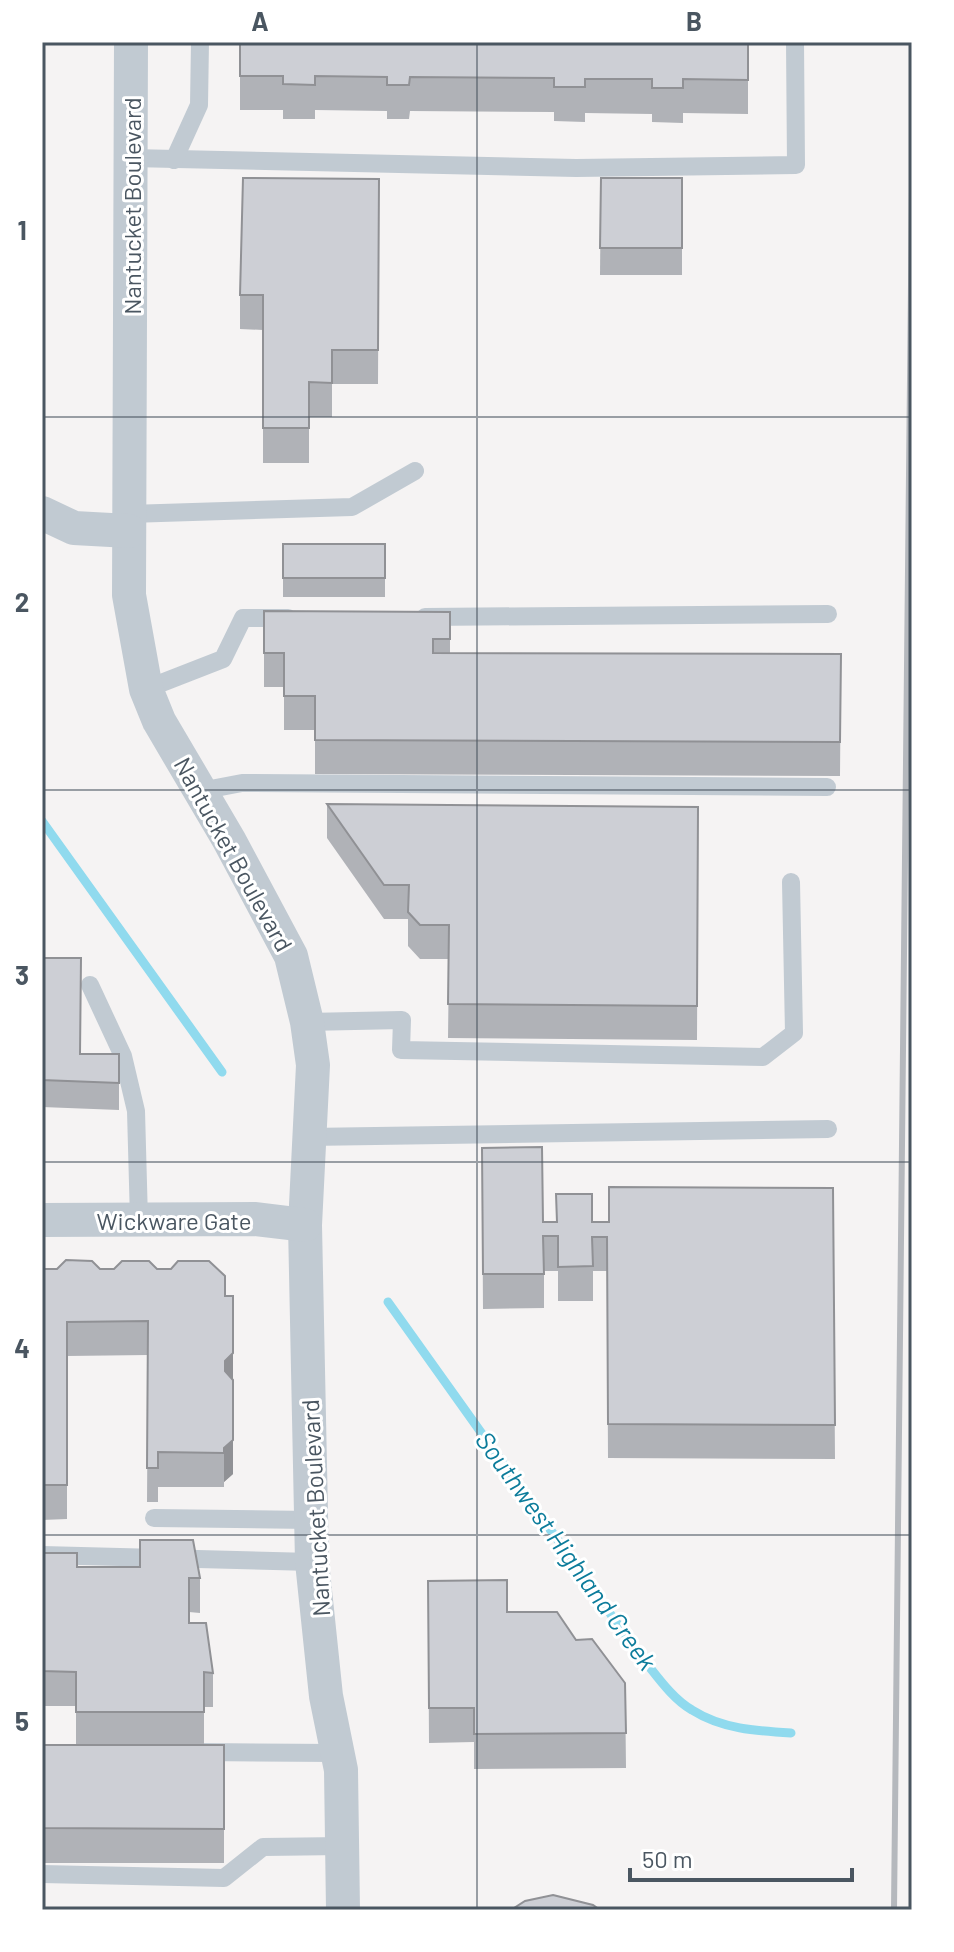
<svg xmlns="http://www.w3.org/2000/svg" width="954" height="1952" font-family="Barlow,sans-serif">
<rect width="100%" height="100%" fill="#f5f3f3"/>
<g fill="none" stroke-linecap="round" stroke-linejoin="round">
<g stroke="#90daee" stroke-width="9">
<polyline points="42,821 222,1072"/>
<path d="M 388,1302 L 639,1654 C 655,1673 671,1698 692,1710 C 722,1729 756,1731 791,1733"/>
</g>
<g stroke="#c1cad2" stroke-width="18">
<polyline points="131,158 576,168 796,165 795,42"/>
<polyline points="174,160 199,105 200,42"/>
<polyline points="129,514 352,507 415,471"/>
<polyline points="425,617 828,614"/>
<polyline points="146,689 223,659 243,618 288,618"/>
<polyline points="200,791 242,783 827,787"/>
<polyline points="90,985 123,1056 136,1111 139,1220"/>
<polyline points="307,1022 402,1020 401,1050 763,1057 794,1033 791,882"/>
<polyline points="308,1137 828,1129"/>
<polyline points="154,1518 311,1520"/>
<polyline points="42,1555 312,1562"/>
<polyline points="201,1752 337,1753"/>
<polyline points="42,1874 224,1878 263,1847 343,1846"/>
</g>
<g stroke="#c1cad2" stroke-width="34">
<polyline points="131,42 129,595 146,689 159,721 229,840 291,956 307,1022 313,1065 305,1225 312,1562 326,1696 341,1770 343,1910"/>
<polyline points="42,513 74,528 129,531"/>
<polyline points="42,1220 256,1219 305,1225"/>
</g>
<g stroke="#b5b8bd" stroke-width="6">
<polyline points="894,1910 912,189"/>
<polyline points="912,1910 912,1865"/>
</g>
</g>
<g fill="#b0b2b7">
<polygon points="240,42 748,42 748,114 683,113 683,123 652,122 652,114 585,113 585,122 554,121 554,112 410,111 409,119 387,119 387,111 315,110 315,119 283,119 283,110 240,110"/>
<polygon points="601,178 682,178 682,275 600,275"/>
<polygon points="379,179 378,384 332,384 332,417 309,417 309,463 263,463 263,330 240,329 240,295"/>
<rect x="283" y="544" width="102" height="53"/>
<polygon points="264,611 450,612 450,653 841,654 840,776 315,774 315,730 284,730 284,687 264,687"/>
<polygon points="327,804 698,807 697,1040 448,1038 449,959 420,959 408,946 408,919 384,919 327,838"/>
<polygon points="42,958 80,1054 119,1054 119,1110 42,1107"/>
<polygon points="482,1148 543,1222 609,1222 833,1188 835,1459 608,1458 607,1271 593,1271 593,1301 558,1301 558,1271 544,1271 544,1308 483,1309"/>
<polygon points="42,1267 44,1269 157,1269 225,1296 233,1296 233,1474 224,1482 224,1487 158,1487 158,1502 147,1502 148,1355 67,1356 67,1519 42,1520"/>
<polygon points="42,1553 77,1567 200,1578 200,1613 189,1612 189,1623 213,1673 213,1707 204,1707 204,1745 224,1745 224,1863 42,1863 42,1745 76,1745 76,1706 42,1706"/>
<polygon points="428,1581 576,1640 625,1683 626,1768 474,1769 474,1742 429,1743"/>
</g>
<g fill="#909195">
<polygon points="233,1353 233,1388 225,1396 225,1361"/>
<polygon points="233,1440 233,1474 224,1482 224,1487 224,1448"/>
</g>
<g fill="#cdcfd5" stroke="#909195" stroke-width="2">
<polygon points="240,42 748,42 748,80 683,79 683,88 652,88 652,79 585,79 585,87 554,87 554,78 410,77 409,85 387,85 387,77 315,76 315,85 283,84 283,76 240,76"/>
<polygon points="243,178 379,179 378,350 332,350 332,383 309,382 309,428 263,428 263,295 240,295"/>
<polygon points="601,178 682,178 682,248 600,248"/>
<rect x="283" y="544" width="102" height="34"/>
<polygon points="264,611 450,612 450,639 433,639 433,653 841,654 840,742 315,740 315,696 284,696 284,653 264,653"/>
<polygon points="327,804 698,807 697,1006 448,1004 449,925 420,925 408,912 409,885 384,885"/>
<polygon points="42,958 81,958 80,1054 119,1054 119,1083 42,1080"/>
<polygon points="542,1147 543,1222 557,1222 556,1194 592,1194 592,1222 609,1222 609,1187 833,1188 835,1425 608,1424 607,1237 592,1237 593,1266 558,1267 558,1236 543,1236 544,1274 483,1274 482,1148"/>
<polygon points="66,1260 92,1261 100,1269 114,1269 122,1261 149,1261 157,1269 171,1269 178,1261 209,1261 225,1276 225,1296 233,1296 233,1353 225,1361 225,1371 233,1380 233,1440 224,1448 224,1453 158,1452 158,1468 147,1468 148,1321 67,1322 67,1485 42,1485 42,1267 44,1269 57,1269"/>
<polygon points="140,1540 193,1540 200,1578 189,1578 189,1623 206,1623 213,1673 204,1672 204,1712 76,1712 76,1672 42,1671 42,1553 77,1553 77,1567 140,1567"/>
<polygon points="507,1580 507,1612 557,1612 576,1640 592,1639 625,1683 626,1733 474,1734 474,1708 429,1708 428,1581"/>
<polygon points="42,1745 224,1745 224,1829 42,1828"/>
<polygon points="553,1895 593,1905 600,1910 511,1910 525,1901"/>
</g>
<path fill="none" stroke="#4a5661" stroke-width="2" stroke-opacity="0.55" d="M 477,42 L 477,1910M 42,417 L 912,417M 42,790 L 912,790M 42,1162 L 912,1162M 42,1535 L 912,1535"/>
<g text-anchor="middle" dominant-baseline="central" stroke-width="6" stroke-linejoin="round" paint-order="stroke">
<g font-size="24" fill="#4a5661" stroke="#fff">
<text transform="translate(131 206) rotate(-90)">Nantucket Boulevard</text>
<text transform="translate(234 854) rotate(61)">Nantucket Boulevard</text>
<text x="174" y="1220">Wickware Gate</text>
<text transform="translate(315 1508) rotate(-93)">Nantucket Boulevard</text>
</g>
<g font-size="26" font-style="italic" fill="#0c7c9b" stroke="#fff">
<text transform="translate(567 1550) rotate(54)">Southwest Highland Creek</text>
</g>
</g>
<rect width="954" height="1952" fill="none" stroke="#ffffff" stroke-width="88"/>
<path d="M630 1868v12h222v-12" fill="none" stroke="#4a5661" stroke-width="4"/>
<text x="642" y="1868" font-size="24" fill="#4a5661" stroke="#ffffff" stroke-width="6" paint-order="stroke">50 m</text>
<rect x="44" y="44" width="866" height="1864" fill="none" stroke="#4a5661" stroke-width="3"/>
<g font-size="26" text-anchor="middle" font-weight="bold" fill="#4a5661">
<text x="260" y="31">A</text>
<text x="694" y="31">B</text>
<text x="22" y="240">1</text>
<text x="22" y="612">2</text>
<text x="22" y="985">3</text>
<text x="22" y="1358">4</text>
<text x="22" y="1731">5</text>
</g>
</svg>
